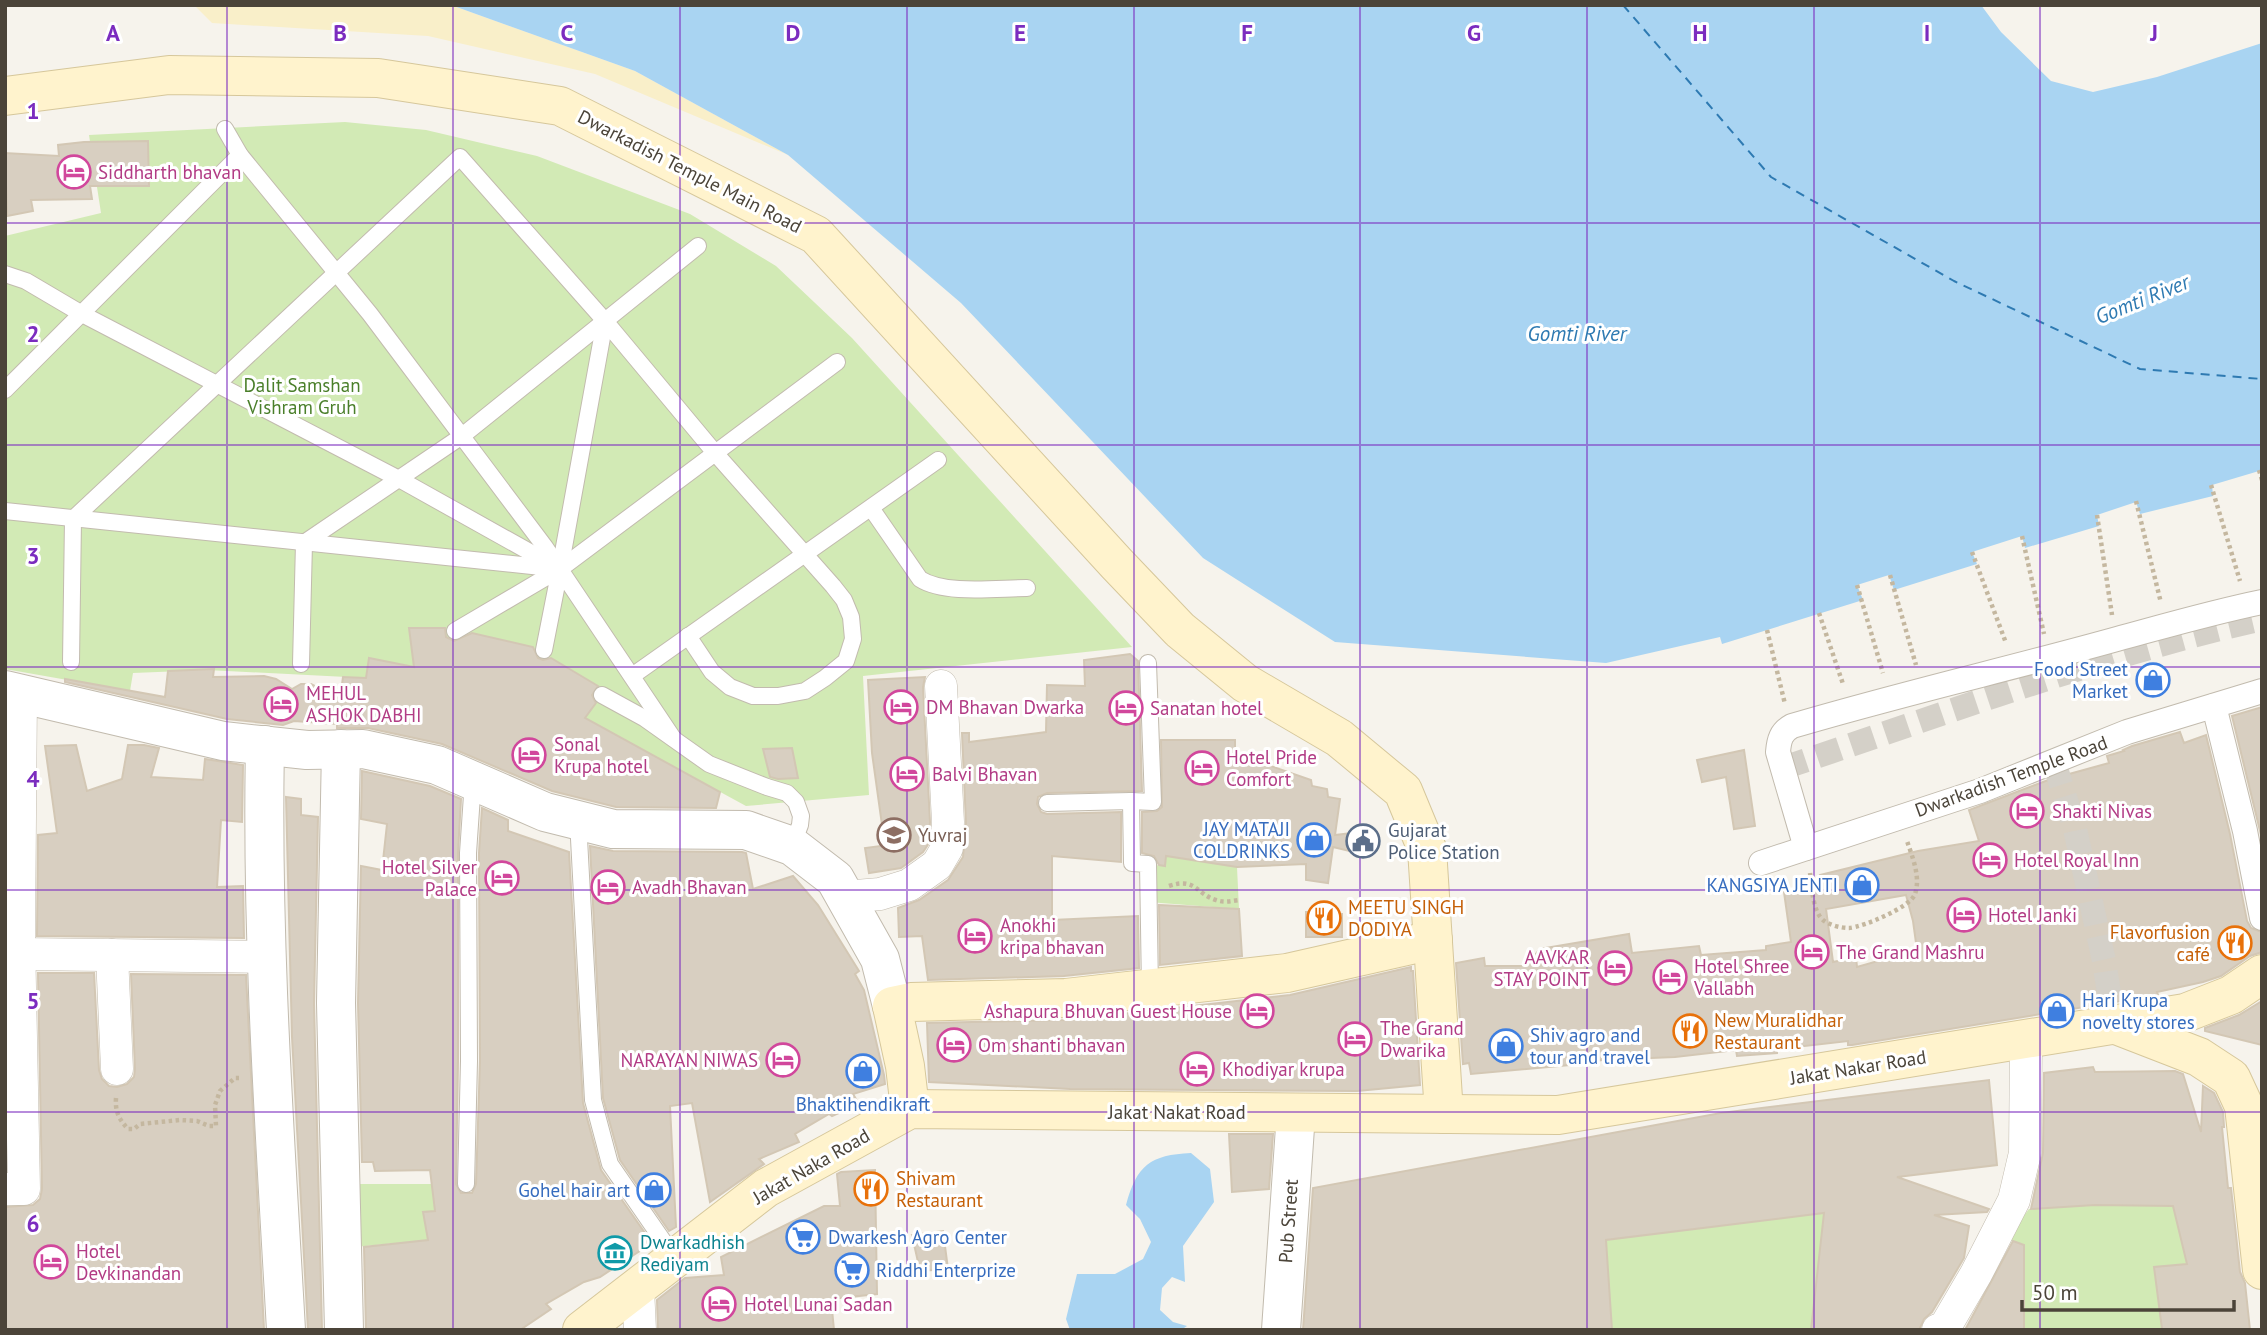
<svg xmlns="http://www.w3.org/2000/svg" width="2267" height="1335" font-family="'PT Sans',sans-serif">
<rect width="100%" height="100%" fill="#f6f3ec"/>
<g fill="#d2eab5">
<polygon points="345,122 426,130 537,156 690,214 776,266 852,338 1132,647 863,676 869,795 746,806 581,716 498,683 370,658 366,678 207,670 133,673 130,691 5,669 5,236 101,213 89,135"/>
<polygon points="1166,856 1237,867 1239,909 1148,902 1148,864 1164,866"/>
<polygon points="353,1184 432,1184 438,1211 423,1212 428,1240 355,1247"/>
<polygon points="2095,1205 2173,1206 2187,1264 2154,1268 2162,1329 2173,1330 2024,1330 2024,1245 2006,1239 2029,1209"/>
<polygon points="1824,1213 1811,1330 1612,1330 1606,1240"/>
</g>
<polygon fill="#f9efc9" points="194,5 451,5 635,71 788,155 595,74 428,36 212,23"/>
<g fill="#a9d4f2">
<polygon points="451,5 1981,5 2001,32 2051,81 2093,92 2157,77 2262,43 2262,478 2259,471 2212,485 2213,496 2140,514 2136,502 2097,515 2099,526 2025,548 2022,536 1972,552 1977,564 1894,590 1889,575 1857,585 1863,600 1722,644 1720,637 1606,663 1335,642 1203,558 961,303 788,155 635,71"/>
<path d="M 1191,1153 L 1210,1169 L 1214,1202 L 1183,1246 L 1185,1282 L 1172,1277 L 1162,1288 L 1160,1310 L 1173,1322 L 1187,1326 L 1181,1330 L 1070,1330 L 1066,1319 L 1077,1274 L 1115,1274 L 1143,1259 L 1151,1242 L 1140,1219 L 1126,1205 C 1137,1165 1150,1155 1191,1153 Z"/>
</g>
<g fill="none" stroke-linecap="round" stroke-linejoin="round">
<polyline stroke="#2e7ab2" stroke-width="2" stroke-dasharray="9 7" stroke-linecap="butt" points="1623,5 1771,177 1954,281 2140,369 2262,379"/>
</g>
<g fill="#d8cfc1" stroke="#d3c7b4" stroke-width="2" fill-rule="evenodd">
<polygon points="148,141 149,186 90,186 92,199 31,200 33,211 7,216 5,153 59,156 58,145 84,142"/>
<polygon points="409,628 445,628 446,637 454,641 472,633 533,647 538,658 543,660 551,658 598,686 592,695 596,703 585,718 720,792 716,808 616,807 552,791 442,744 368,728 337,728 337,724 294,721 283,725 227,719 65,682 65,679 165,697 168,671 214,669 213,677 264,676 276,679 292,689 301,684 311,684 340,699 343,677 366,678 369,658 414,667"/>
<polygon points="1130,654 1138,661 1142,791 1047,793 1038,797 1037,804 1041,812 1047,814 1121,812 1121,862 1052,856 1052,920 1138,916 1139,968 1064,976 928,980 922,936 899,937 898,908 919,900 948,880 963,857 966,823 962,733 969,733 969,742 1046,732 1047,685 1085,686 1084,660"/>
<polygon points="925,677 923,687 930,822 929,843 923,852 901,868 869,873 865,848 881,846 879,832 883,832 872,753 868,680"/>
<polygon points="2262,707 2262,839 2232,716"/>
<path d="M 2180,732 L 2184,743 L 2206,735 L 2230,834 L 2247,921 L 2251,928 L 2262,932 L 2262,952 L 2250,956 L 2221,976 L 2203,982 L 2157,992 L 2158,995 L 1852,1045 L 1848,1045 L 1848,1041 L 1777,1049 L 1777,1053 L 1737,1056 L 1736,1050 L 1675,1057 L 1602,1060 L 1581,1064 L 1471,1074 L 1469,1063 L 1463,1064 L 1456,963 L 1484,958 L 1485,966 L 1526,966 L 1540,949 L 1629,934 L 1632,953 L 1699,946 L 1701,955 L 1766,950 L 1766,946 L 1791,942 L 1784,892 L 1822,887 L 1820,875 L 1918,851 L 1979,841 L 1969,810 L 2051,779 L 2109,763 L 2107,756 L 2124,751 L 2123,750 L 2132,746 ZM 1906,895 L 1913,921 L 1917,950 L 1857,967 L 1856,957 L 1833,962 L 1826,909 Z"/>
<polygon points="1161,740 1235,740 1235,757 1265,759 1265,764 1311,780 1312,786 1327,789 1328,797 1340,799 1335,835 1368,831 1374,836 1375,848 1366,855 1333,847 1328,883 1306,880 1306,864 1237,867 1166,856 1165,866 1159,865 1154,856 1142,853 1142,812 1157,811 1162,807"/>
<polygon points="76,745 87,791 122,779 128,745 144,745 159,748 151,777 203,780 205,759 243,765 242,822 221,820 217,887 243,886 244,938 37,936 38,835 57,833 45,746"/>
<polygon points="792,748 798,778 778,779 770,777 763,749"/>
<polygon points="1744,750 1755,826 1734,829 1726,777 1702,782 1697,760"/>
<polygon points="362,771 430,786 461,799 458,853 458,1061 456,1184 461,1193 472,1193 476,1184 480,1061 479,853 482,808 508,820 508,831 569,852 583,1103 601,1170 652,1243 600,1277 584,1282 546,1304 551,1309 520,1330 366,1330 364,1247 428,1240 423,1212 435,1211 430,1170 375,1171 373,1162 362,1162 358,1003 361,866 382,870 387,824 361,819"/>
<polygon points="286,797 301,799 301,815 318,817 314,1004 322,1330 308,1330 292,1037"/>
<polygon points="590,846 613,851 742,852 746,853 753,889 793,876 818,905 859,971 855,974 864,990 884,1075 885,1084 853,1094 859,1104 832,1116 829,1114 795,1134 799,1142 759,1159 764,1164 710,1202 692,1103 670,1106 676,1227 669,1231 620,1160 603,1098"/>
<polygon points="1159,905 1239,909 1242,956 1160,965"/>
<polygon points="1306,912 1342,914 1342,937 1306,937"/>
<polygon points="1411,967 1411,971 1413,971 1420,1085 1357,1091 1070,1089 929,1082 927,1023 1068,1020 1290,995"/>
<polygon points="38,973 94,973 99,1070 102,1079 109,1086 117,1087 127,1084 134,1077 135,1069 131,974 246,975 264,1330 5,1330 5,1207 33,1205 40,1199 42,1189"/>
<polygon points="2262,1001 2262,1045 2205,1031 2205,1028 2239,1015"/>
<polygon points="2093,1067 2095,1072 2175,1071 2183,1074 2201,1132 2203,1086 2214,1093 2223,1112 2224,1127 2222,1127 2228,1188 2231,1188 2240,1272 2245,1283 2250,1330 2162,1329 2154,1267 2187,1264 2173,1206 2095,1205 2031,1209 2043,1153 2044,1073"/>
<polygon points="1989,1080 1997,1165 1897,1177 1989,1209 1987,1212 1934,1215 1969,1226 1964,1258 1932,1312 1924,1319 1919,1330 1811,1330 1824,1213 1606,1240 1612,1330 1303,1330 1313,1188 1721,1113"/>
<polygon points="1229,1134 1273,1134 1269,1189 1232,1192"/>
<polygon points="875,1170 877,1294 831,1299 834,1330 658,1330 657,1300 685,1278 724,1275 721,1257 824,1206 840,1206 837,1174 841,1172"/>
<polygon points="943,1231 948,1269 920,1271 912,1235"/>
<polygon points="2013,1241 2024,1245 2024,1330 1965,1330"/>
</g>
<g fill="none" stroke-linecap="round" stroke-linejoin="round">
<g stroke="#d4d0c8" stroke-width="24" stroke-dasharray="24 12" stroke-linecap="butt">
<polyline points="2054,762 2075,829 2104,961 2114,1025"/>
<path d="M 1783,768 C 1941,715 2099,656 2262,619"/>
</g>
<defs>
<g id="service">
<polyline points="225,129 240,155 370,314 545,547 673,738"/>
<polyline points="5,274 26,281 82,314 399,479 560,569 605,321"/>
<polyline points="5,390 240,155"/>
<path d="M 871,508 L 920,579 C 945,595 997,588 1027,588"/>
<polyline points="5,511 560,569 837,362"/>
<polyline points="455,631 560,569 544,650"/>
<polyline points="71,662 73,519 460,157 605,321 716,454 833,586 844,600 851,617 853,639 846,661 825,678 805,691 778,696 753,696 730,687 712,672 688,636"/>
<polyline points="301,664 304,543 462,436 698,246"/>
<polyline points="632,676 938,460"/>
<polyline points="602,695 644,718 709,764 767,787 787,793 796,802 801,816 800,825 792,846"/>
<polyline points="1131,801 1153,802 1148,663"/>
<polyline points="1047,803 1131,801 1132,863 1148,864 1150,989"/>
<polyline points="578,820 593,1100 610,1164 675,1258"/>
<polyline points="466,1184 469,1061 468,853 473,781"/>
</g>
<g id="pedestrian">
<polyline points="2214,706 2245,831 2262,918"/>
<path d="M 1806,848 L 1778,752 C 1779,740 1781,732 1792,726 C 1900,694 2009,669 2117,639 C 2165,626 2213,612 2262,602"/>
<polyline points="1761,863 1980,791 2127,732 2262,691"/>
</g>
<g id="minor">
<polyline points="844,897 880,894 909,885 937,865 947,848 948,822 941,686"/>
<polyline points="19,954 267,957"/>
<polyline points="112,955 117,1069"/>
<polyline points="5,1189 24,1189 19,938 21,693"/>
<polyline points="638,1288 640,1330"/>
<polyline points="1938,1330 1945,1327 1976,1274 2014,1200 2025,1153 2026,1040"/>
</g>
<g id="tertiary">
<polyline points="5,690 223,741 307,750 363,749 437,765 545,812 613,829 746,830 792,846 835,879 880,959 892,1006"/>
<path d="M 265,745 C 261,940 275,1135 286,1330"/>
<polyline points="341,749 336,1003 344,1330"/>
<polyline points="1281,1330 1296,1113"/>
</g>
<g id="secondary">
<polyline points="5,96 169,75 378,78 560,106 816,235 1117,564 1180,630 1245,683 1339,738 1403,791 1427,849 1444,1114"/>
<polyline points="2119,1026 2199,1057 2231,1078 2244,1106 2262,1270"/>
<polyline points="910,1109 905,1066 892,1006 911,1002 1066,998 1287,973 1433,940"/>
<polyline points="582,1330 766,1188 910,1109 1558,1115 2185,1013 2231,995 2262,974"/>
</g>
</defs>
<use href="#service" stroke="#c2bbae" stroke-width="18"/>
<use href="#pedestrian" stroke="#c2bbae" stroke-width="26"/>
<use href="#minor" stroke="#c2bbae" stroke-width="33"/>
<use href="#tertiary" stroke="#c2bbae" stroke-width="40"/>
<use href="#secondary" stroke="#d6c79b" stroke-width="40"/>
<g stroke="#c4b79f" stroke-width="4.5" stroke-dasharray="3.5 3.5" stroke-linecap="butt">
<polyline points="2259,470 2262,480"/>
<polyline points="2211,485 2240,581"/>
<polyline points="2136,501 2161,603"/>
<polyline points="2097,515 2112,615"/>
<polyline points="2022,536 2044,634"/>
<polyline points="1972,552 2006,643"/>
<polyline points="1890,575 1916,665"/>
<polyline points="1857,585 1883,673"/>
<polyline points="1819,613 1843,684"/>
<polyline points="1767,630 1785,704"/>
<path d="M 1810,873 C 1812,886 1812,910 1823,920 C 1829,925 1841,928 1849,928 C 1863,927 1911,907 1915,894 C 1921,877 1912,856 1907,841"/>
<path d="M 1169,886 C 1196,877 1196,894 1216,900 C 1224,903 1231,901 1239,900"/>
<path d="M 116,1098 C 115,1112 119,1119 128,1129 L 134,1129 L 140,1124 L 180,1120 L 197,1121 L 209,1126 L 216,1126 L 215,1105 L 220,1091 L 235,1078 L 239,1078"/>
</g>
<use href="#service" stroke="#fff" stroke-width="16"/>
<use href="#pedestrian" stroke="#fff" stroke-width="24"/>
<use href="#minor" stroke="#fff" stroke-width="32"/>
<use href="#tertiary" stroke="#fff" stroke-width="38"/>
<use href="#secondary" stroke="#fff3cd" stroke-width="38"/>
</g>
<path fill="none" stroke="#7b2cbf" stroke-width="2" stroke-opacity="0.55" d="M 227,5 L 227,1330M 453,5 L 453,1330M 680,5 L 680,1330M 907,5 L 907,1330M 1134,5 L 1134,1330M 1360,5 L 1360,1330M 1587,5 L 1587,1330M 1814,5 L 1814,1330M 2040,5 L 2040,1330M 5,223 L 2262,223M 5,445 L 2262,445M 5,667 L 2262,667M 5,890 L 2262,890M 5,1112 L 2262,1112"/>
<defs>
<symbol id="hotel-ring" viewBox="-11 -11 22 22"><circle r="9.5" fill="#fff" stroke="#d1479c" stroke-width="1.5"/><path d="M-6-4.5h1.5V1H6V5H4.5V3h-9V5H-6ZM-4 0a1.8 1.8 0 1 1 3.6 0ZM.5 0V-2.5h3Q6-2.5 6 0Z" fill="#d1479c"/></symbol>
<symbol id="shop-ring" viewBox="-11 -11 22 22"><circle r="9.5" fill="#fff" stroke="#3f7fe0" stroke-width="1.5"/><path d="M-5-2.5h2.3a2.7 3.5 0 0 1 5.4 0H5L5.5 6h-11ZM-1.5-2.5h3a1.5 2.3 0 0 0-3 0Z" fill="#3f7fe0"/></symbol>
<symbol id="school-ring" viewBox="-11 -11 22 22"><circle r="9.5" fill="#fff" stroke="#8d6e63" stroke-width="1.5"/><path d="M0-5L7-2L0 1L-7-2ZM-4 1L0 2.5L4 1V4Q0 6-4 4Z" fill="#8d6e63"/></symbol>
<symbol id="civic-ring" viewBox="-11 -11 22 22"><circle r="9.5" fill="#fff" stroke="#5c6f8a" stroke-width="1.5"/><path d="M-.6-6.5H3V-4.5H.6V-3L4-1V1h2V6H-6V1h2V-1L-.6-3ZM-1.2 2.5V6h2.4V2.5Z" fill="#5c6f8a"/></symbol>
<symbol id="restaurant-ring" viewBox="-11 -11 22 22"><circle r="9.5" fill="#fff" stroke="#e8710a" stroke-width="1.5"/><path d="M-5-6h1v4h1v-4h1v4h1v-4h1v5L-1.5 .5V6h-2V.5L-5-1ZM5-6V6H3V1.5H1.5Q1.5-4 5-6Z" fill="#e8710a"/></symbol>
<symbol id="supermarket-ring" viewBox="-11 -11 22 22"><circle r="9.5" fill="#fff" stroke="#3f7fe0" stroke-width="1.5"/><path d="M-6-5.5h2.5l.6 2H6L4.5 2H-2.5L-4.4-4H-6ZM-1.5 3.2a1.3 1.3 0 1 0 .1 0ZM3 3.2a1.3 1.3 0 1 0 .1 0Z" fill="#3f7fe0"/></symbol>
<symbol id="museum-ring" viewBox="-11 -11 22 22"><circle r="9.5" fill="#fff" stroke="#0f9aa8" stroke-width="1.5"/><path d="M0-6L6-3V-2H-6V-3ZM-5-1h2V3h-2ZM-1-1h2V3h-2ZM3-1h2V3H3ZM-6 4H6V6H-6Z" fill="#0f9aa8"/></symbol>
</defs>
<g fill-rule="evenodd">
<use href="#hotel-ring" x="55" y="153" width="38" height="38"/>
<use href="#shop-ring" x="2134" y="661" width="38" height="38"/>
<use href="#hotel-ring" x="262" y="685" width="38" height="38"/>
<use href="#hotel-ring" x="882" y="688" width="38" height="38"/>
<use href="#hotel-ring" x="1107" y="689" width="38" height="38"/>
<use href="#hotel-ring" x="510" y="736" width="38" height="38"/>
<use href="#hotel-ring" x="1183" y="749" width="38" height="38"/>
<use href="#hotel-ring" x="888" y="755" width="38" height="38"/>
<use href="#hotel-ring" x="2008" y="792" width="38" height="38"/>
<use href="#school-ring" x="875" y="816" width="38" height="38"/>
<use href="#shop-ring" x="1295" y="821" width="38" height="38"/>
<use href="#civic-ring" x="1344" y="822" width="38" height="38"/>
<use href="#hotel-ring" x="1971" y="841" width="38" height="38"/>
<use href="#hotel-ring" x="483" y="859" width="38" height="38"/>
<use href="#shop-ring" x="1843" y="866" width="38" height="38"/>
<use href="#hotel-ring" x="589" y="868" width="38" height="38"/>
<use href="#hotel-ring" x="1945" y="896" width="38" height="38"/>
<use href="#restaurant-ring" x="1305" y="899" width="38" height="38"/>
<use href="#hotel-ring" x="956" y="917" width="38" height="38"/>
<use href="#restaurant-ring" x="2216" y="924" width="38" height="38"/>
<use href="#hotel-ring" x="1793" y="933" width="38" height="38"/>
<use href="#hotel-ring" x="1596" y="949" width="38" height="38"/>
<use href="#hotel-ring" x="1651" y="958" width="38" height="38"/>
<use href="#hotel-ring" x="1238" y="992" width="38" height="38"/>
<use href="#shop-ring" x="2038" y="992" width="38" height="38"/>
<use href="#restaurant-ring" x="1671" y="1012" width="38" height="38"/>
<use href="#hotel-ring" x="1336" y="1020" width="38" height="38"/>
<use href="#hotel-ring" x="935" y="1026" width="38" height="38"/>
<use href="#shop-ring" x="1487" y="1027" width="38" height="38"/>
<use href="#hotel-ring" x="764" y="1041" width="38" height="38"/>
<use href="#hotel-ring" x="1178" y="1050" width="38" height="38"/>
<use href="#shop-ring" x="844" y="1052" width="38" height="38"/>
<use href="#restaurant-ring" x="852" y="1170" width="38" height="38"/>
<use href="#shop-ring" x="635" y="1171" width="38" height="38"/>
<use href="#supermarket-ring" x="784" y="1218" width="38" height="38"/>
<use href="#museum-ring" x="596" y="1234" width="38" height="38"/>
<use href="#hotel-ring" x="32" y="1243" width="38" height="38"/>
<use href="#supermarket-ring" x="833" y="1251" width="38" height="38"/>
<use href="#hotel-ring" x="700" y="1285" width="38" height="38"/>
</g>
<g text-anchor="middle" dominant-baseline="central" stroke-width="6" stroke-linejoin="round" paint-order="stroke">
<g font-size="19" fill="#4b4439" stroke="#fff">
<text transform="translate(690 171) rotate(27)">Dwarkadish Temple Main Road</text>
<text transform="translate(2011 776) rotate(-20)">Dwarkadish Temple Road</text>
<text transform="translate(1858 1067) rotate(-9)">Jakat Nakar Road</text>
<text x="1177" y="1112">Jakat Nakat Road</text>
<text transform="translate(811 1166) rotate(-30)">Jakat Naka Road</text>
<text transform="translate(1288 1221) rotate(-86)">Pub Street</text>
</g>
<g font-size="19" fill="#b23c85" stroke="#fff" text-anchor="start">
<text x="98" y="172">Siddharth bhavan</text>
<text x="306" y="693">MEHUL<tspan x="306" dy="22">ASHOK DABHI</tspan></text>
<text x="926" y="707">DM Bhavan Dwarka</text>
<text x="1150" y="708">Sanatan hotel</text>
<text x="554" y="744">Sonal<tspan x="554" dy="22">Krupa hotel</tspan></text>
<text x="1226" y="757">Hotel Pride<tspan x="1226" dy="22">Comfort</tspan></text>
<text x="932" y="774">Balvi Bhavan</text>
<text x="2052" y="811">Shakti Nivas</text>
<text x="2014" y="860">Hotel Royal Inn</text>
<text x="477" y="867" text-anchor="end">Hotel Silver<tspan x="477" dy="22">Palace</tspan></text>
<text x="632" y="887">Avadh Bhavan</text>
<text x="1988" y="915">Hotel Janki</text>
<text x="1000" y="925">Anokhi<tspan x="1000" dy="22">kripa bhavan</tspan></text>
<text x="1836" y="952">The Grand Mashru</text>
<text x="1590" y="957" text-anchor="end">AAVKAR<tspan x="1590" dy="22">STAY POINT</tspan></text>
<text x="1694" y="966">Hotel Shree<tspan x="1694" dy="22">Vallabh</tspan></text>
<text x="1232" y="1011" text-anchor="end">Ashapura Bhuvan Guest House</text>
<text x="1380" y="1028">The Grand<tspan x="1380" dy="22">Dwarika</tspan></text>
<text x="978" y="1045">Om shanti bhavan</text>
<text x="758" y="1060" text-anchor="end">NARAYAN NIWAS</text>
<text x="1222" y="1069">Khodiyar krupa</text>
<text x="76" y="1251">Hotel<tspan x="76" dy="22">Devkinandan</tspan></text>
<text x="744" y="1304">Hotel Lunai Sadan</text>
</g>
<g font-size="19" fill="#4a7f2a" stroke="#fff">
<text x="302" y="385">Dalit Samshan<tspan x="302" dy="22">Vishram Gruh</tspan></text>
</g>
<g font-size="19" fill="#366cbe" stroke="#fff" text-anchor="end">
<text x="2128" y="669">Food Street<tspan x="2128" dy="22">Market</tspan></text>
<text x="1290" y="829">JAY MATAJI<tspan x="1290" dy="22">COLDRINKS</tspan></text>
<text x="1838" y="885">KANGSIYA JENTI</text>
<text x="2082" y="1000" text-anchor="start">Hari Krupa<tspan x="2082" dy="22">novelty stores</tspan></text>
<text x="1530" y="1035" text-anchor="start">Shiv agro and<tspan x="1530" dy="22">tour and travel</tspan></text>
<text x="863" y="1104" text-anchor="middle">Bhaktihendikraft</text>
<text x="630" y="1190">Gohel hair art</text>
<text x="828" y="1237" text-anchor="start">Dwarkesh Agro Center</text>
<text x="876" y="1270" text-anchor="start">Riddhi Enterprize</text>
</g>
<g font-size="19" fill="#4e5e75" stroke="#fff" text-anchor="start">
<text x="1388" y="830">Gujarat<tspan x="1388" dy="22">Police Station</tspan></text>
</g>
<g font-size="19" fill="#785e54" stroke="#fff" text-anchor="start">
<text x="918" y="835">Yuvraj</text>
</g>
<g font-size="19" fill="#c56008" stroke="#fff" text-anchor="start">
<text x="1348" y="907">MEETU SINGH<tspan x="1348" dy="22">DODIYA</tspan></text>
<text x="2210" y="932" text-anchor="end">Flavorfusion<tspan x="2210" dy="22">café</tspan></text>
<text x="1714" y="1020">New Muralidhar<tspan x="1714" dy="22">Restaurant</tspan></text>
<text x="896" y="1178">Shivam<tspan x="896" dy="22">Restaurant</tspan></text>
</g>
<g font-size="19" fill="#0d838f" stroke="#fff" text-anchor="start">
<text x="640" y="1242">Dwarkadhish<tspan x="640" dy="22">Rediyam</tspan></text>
</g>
<g font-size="21" font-style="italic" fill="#2e7ab2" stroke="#fff">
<text transform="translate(2142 299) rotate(-22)">Gomti River</text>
<text x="1577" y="333">Gomti River</text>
</g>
</g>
<g font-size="23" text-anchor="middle" font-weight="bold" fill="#7b2cbf" stroke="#fff" stroke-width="6" stroke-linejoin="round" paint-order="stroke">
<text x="113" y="41">A</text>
<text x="340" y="41">B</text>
<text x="567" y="41">C</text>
<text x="793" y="41">D</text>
<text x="1020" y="41">E</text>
<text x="1247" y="41">F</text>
<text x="1474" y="41">G</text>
<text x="1700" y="41">H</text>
<text x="1927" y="41">I</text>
<text x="2154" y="41">J</text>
<text x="33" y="119">1</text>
<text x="33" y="342">2</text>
<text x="33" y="564">3</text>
<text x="33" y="787">4</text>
<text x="33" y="1009">5</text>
<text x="33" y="1232">6</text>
</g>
<rect width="2267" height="1335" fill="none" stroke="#4b4439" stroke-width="14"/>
<path d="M2022 1300v10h212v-10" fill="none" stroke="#4b4439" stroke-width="3.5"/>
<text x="2032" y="1300" font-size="21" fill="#4b4439" stroke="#ffffff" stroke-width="5" paint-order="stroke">50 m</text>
</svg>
